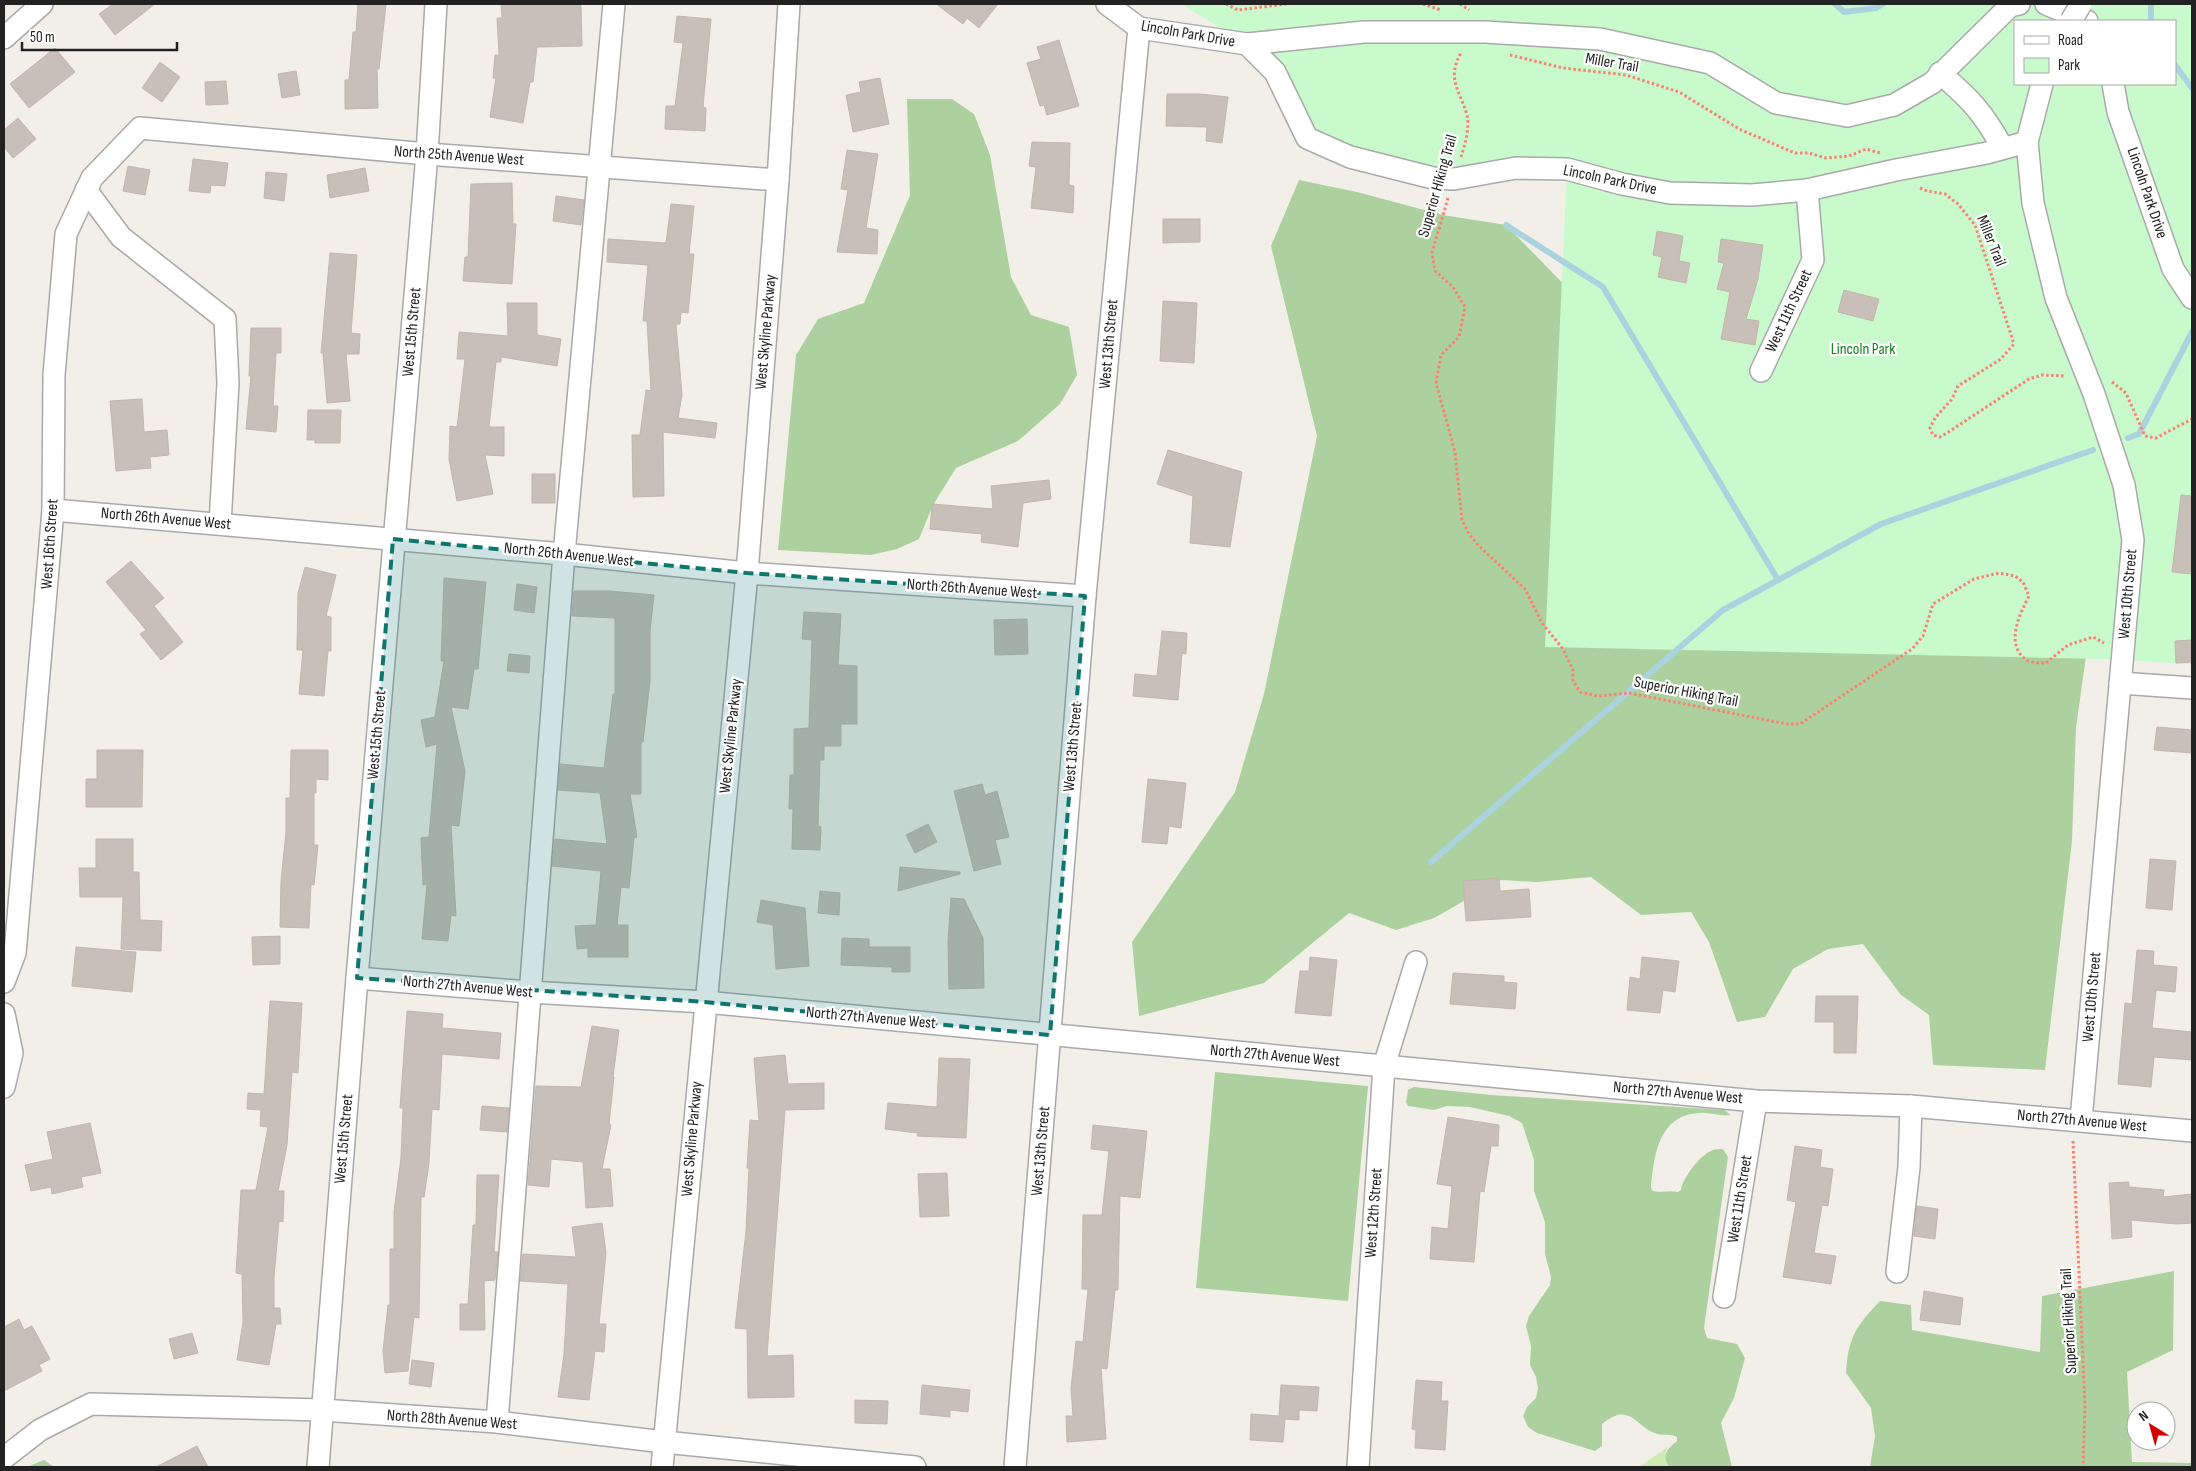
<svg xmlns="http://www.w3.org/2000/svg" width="2196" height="1471" font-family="'Sofia Sans Condensed',sans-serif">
<rect width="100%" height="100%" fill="#f2efe9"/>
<path fill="#cdebb0" d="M 1668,1447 C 1664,1454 1664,1460 1669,1467 L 1639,1467 Z"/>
<g fill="#add19e">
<polygon points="907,99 952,99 974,114 990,155 1011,277 1031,315 1069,327 1077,375 1060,404 1018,441 956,468 933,505 919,539 897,549 871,555 778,550 796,355 818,319 864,303 910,195"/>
<polygon points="1299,180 1357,192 1443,215 1506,225 1657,380 2103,533 2076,728 2072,841 2045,1070 1933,1065 1929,1015 1901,995 1863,944 1828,949 1793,969 1765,1017 1737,1022 1709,942 1691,912 1641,915 1591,877 1537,882 1501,880 1434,918 1396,930 1349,913 1264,983 1139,1016 1132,942 1235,792 1264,694 1317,436 1271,246"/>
<polygon points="1215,1072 1368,1086 1348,1301 1196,1288"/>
<path d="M 1414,1087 L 1491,1095 L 1724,1110 L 1731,1115 C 1720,1117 1711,1112 1700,1113 C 1659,1114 1654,1155 1651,1188 L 1653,1191 C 1661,1193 1669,1190 1678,1192 L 1681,1190 C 1682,1179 1700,1155 1711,1151 C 1714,1149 1719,1149 1723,1149 L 1728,1157 L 1704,1328 L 1707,1338 L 1737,1344 L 1745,1358 L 1734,1398 L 1721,1423 L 1732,1467 L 1669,1467 C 1661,1455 1667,1449 1677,1441 L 1677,1437 C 1669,1433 1665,1436 1658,1434 C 1635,1428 1631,1400 1602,1424 L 1602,1446 L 1595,1451 L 1537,1433 L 1528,1427 L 1523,1416 L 1527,1407 L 1536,1398 L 1538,1388 L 1536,1377 L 1530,1365 L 1531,1346 L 1526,1326 L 1529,1316 L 1550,1285 L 1551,1277 L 1545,1254 L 1545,1222 L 1534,1191 L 1534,1160 L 1522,1123 L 1509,1116 L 1470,1107 L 1447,1106 L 1434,1110 L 1408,1106 L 1406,1102 L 1408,1090 Z"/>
<path d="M 2174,1271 L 2173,1350 L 2127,1372 L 2132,1462 L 2192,1463 L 2192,1467 L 1870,1467 L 1875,1436 L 1871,1408 L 1846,1373 C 1848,1338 1856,1326 1880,1301 L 1911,1305 L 1912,1330 L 2040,1352 L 2042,1296 Z"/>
<polygon points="44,1460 54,1467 27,1467"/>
</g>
<path fill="#c8facc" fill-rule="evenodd" d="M 1181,4 L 2192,4 L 2192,664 L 2102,659 L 1545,647 L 1567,170 L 1454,179 L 1307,138 L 1247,44 ZM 2015,21 L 2175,21 L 2175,84 L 2015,84 Z"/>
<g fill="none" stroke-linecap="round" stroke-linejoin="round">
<g stroke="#aad3df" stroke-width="6">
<polyline points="1835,4 1844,12 1876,8 1883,4"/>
<polyline points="2151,21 2151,4"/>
<polyline points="2175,65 2192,88"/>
<polyline points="1506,225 1603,287 1778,580"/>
<polyline points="2128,438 2139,434 2192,332"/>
<polyline points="1431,862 1723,610 1881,524 2093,450"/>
</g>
</g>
<g fill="#c7bfb8" stroke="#c4b6ab">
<polygon points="113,4 155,4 115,35 99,14"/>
<polygon points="358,4 386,4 379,69 377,69 378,108 345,109 345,80 349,80 353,32 356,32"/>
<polygon points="501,4 581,4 582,46 537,47 533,82 530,82 523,123 490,117 496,78 493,78 495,55 499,55 497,18 502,18"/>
<polygon points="936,4 998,4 979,28 967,18 963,24"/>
<polygon points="677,16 711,19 703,107 706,108 705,131 665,129 666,106 675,106 683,43 674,42"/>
<polygon points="1059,40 1079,106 1047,115 1044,105 1040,106 1027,63 1041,59 1037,47"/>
<polygon points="55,48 75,72 29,108 10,84"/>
<polygon points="160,62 180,77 162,102 142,88"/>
<polygon points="296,71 300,95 282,98 278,74"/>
<polygon points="880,78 889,124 853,132 846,95 861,92 859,82"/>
<polygon points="226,81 228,104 206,105 205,82"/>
<polygon points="1167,94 1200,94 1228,97 1222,143 1206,141 1207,127 1166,126"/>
<polygon points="18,118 36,139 13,158 4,147 4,130"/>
<polygon points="1032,142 1070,143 1069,185 1074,186 1073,213 1031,208 1036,167 1029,166"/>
<polygon points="847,150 878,154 866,228 878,230 877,254 837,252 848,190 841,189"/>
<polygon points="193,159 228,163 225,186 211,185 210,193 189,191"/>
<polygon points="128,166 150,170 145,195 123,191"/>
<polygon points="365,168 369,191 330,198 327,175"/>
<polygon points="266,172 287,174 284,201 264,198"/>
<polygon points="512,183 513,224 516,224 512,284 463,281 465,257 468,257 471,184"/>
<polygon points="556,196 584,200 581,225 553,221"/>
<polygon points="671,204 694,206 689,254 694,254 688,313 681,312 680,324 676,324 682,395 678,418 717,423 715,438 663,432 664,496 633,497 632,435 640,435 646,390 651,391 647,321 643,321 648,265 607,262 608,239 666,243"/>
<polygon points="1163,219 1200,219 1200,242 1163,243"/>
<polygon points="1657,231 1683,236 1679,261 1690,263 1686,283 1658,277 1662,257 1653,255"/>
<polygon points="1721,239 1763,245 1758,279 1746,319 1759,321 1755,345 1721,339 1730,292 1717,289 1724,263 1718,262"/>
<polygon points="330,253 357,255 351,333 360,334 359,354 346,354 350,401 327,403 323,353 321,353"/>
<polygon points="1844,290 1879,299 1873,321 1838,312"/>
<polygon points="1163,301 1197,303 1194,363 1160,361"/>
<polygon points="507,303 537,303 537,335 561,339 557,366 501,357 501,362 496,362 489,427 504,427 504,456 485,455 493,494 457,501 449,459 450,426 457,427 465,359 457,359 459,332 508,336"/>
<polygon points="251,328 281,328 281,353 276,353 273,406 278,406 276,432 246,429 251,376 249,376"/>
<polygon points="142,399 144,432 167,430 169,455 150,457 151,468 116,471 110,401"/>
<polygon points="308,410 341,410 340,443 315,443 315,440 307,440"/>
<polygon points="1168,450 1242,472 1230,547 1190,543 1193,496 1157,484"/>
<rect x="532" y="474" width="23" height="29"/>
<polygon points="1049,480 1051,499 1023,503 1018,547 981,542 982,534 930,529 932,504 993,509 991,486"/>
<polygon points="2181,495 2192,496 2192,574 2172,572"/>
<polygon points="131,561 164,598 154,606 183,642 161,660 140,634 146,630 106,582"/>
<polygon points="305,567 336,575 326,616 331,617 331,651 328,651 324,696 299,694 303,650 297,650 298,593"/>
<polygon points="444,578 486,582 478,669 474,669 468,709 451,707 465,771 459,826 451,825 456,916 451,915 448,941 422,939 427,884 423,885 421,838 429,837 437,744 426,747 421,720 435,717 444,661 441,661"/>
<polygon points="517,584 537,587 534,613 514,610"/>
<polygon points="574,591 609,591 654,595 650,631 650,681 643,742 641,742 641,794 630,794 637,837 634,838 629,888 621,887 617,925 628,925 628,957 588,957 588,948 577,949 575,926 596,925 601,871 552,866 555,839 607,844 600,793 558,790 560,764 604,768 613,694 615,694 615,618 572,616"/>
<polygon points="804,612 841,614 838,665 857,666 857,724 841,724 841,746 824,746 824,760 820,760 818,826 821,827 820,850 792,849 793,809 789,809 790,775 794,775 794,729 809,728 812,640 802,639"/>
<polygon points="1027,619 1028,654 995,655 994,620"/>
<polygon points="1162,631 1187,633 1186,654 1182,653 1178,700 1133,696 1135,674 1157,676"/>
<polygon points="2192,640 2192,662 2176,663 2175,641"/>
<polygon points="509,654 530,656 529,673 507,671"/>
<polygon points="2157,727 2192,730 2192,753 2154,750"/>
<polygon points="97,750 143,750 142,807 86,807 86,779 97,779"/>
<polygon points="291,750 328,750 328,780 316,779 316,793 314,793 314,845 318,845 314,885 311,884 309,928 280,927 281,881 286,832 286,798 290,798"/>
<polygon points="1148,779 1186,783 1181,828 1169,826 1167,844 1142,842"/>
<polygon points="982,784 985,795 997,791 1009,837 995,840 1001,864 974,871 954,791"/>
<polygon points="928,824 937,842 915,853 906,835"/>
<polygon points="96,839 133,839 133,872 139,872 140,920 162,921 161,951 121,949 123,897 80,897 79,868 96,868"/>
<polygon points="2150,859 2176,861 2172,910 2146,908"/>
<polygon points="900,867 960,872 960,874 898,891"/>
<polygon points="1499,878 1500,891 1529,889 1531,917 1466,921 1463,881"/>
<polygon points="820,891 840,893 839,915 818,913"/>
<polygon points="951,898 964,899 983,938 984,988 949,989 948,941"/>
<polygon points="761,900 805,908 809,966 776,969 773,925 757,922"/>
<polygon points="280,936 280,964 253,965 252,937"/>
<polygon points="842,938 869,939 869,947 910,947 910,972 892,972 892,967 841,965"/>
<polygon points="76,947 136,952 132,992 72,986"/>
<polygon points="2137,950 2154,951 2153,965 2177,967 2175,992 2156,990 2152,1028 2192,1032 2192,1060 2154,1057 2151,1087 2118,1084 2125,1003 2132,1004"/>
<polygon points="1310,957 1337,960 1331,1016 1295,1013 1300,971 1309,971"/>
<polygon points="1642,957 1679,961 1675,992 1663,990 1660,1013 1627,1010 1630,977 1640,979"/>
<polygon points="1453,973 1504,976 1504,982 1517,983 1515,1009 1450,1004"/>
<polygon points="1816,996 1858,996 1856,1053 1834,1053 1834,1022 1815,1022"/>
<polygon points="270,1001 302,1003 298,1073 292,1072 287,1145 278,1191 284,1191 283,1222 279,1221 274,1277 274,1308 280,1308 281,1324 276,1324 269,1365 237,1360 243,1322 242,1274 236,1273 241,1190 256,1190 268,1127 260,1126 261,1110 247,1109 248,1093 264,1094"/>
<polygon points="407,1011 443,1014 442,1028 501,1033 499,1059 442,1054 439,1110 432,1109 429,1163 424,1197 421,1197 419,1318 414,1317 408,1371 385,1373 383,1351 388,1305 390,1305 390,1249 394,1249 394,1212 401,1158 403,1108 400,1108"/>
<polygon points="592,1026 619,1030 613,1077 614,1077 609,1124 611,1125 602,1169 610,1169 613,1206 586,1208 583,1162 551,1159 549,1187 528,1185 536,1086 581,1087"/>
<polygon points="785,1055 788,1084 824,1083 824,1109 785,1110 767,1356 793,1355 794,1397 748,1398 747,1329 735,1328 746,1231 749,1168 747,1168 750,1120 759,1121 754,1058"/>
<polygon points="939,1058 970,1059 966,1138 917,1136 918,1133 885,1129 888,1103 937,1107"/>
<polygon points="482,1106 509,1108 507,1132 480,1130"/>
<polygon points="1448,1117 1499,1125 1498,1146 1491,1146 1484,1192 1480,1191 1474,1262 1430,1259 1432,1227 1448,1229 1452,1186 1437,1184"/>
<polygon points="90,1123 101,1173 81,1177 83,1187 52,1194 51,1187 31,1191 25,1165 53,1159 47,1132"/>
<polygon points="1093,1125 1147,1131 1140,1198 1120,1196 1118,1290 1115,1290 1107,1369 1101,1368 1106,1439 1067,1442 1066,1416 1073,1416 1071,1389 1076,1341 1083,1342 1088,1289 1082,1289 1083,1215 1102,1215 1109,1151 1091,1149"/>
<polygon points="1795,1146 1822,1150 1820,1167 1833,1169 1828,1206 1822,1205 1814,1253 1836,1256 1831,1284 1783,1277 1796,1202 1787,1200"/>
<polygon points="947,1173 949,1216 920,1217 918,1174"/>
<polygon points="477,1175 499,1175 494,1252 498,1252 495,1280 484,1281 485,1330 460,1330 460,1304 468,1304 473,1225 476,1225"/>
<polygon points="2129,1182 2129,1187 2164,1190 2163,1197 2192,1194 2192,1223 2177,1224 2131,1220 2132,1237 2112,1239 2109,1183"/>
<polygon points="1917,1206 1938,1209 1935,1239 1914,1236"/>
<polygon points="602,1223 606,1253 599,1324 606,1324 604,1352 595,1351 589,1400 558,1397 564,1354 568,1284 520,1281 523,1254 576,1257 572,1227"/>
<polygon points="1924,1291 1963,1298 1960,1325 1920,1320"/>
<polygon points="19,1319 24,1330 32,1326 50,1359 39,1365 42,1371 4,1391 4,1327"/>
<polygon points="192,1333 198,1353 174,1359 169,1339"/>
<polygon points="412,1360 434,1363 431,1387 409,1384"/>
<polygon points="1416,1380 1442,1382 1441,1401 1448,1401 1445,1450 1415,1448 1416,1430 1412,1429"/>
<polygon points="922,1385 970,1390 968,1412 950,1410 950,1417 920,1414"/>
<polygon points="1281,1385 1319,1387 1317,1411 1299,1410 1299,1420 1285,1419 1283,1442 1250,1440 1251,1414 1279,1416"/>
<polygon points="855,1400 888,1401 887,1424 855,1423"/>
<polygon points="197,1446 208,1467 156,1467"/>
</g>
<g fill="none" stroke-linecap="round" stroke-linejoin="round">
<defs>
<g id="minor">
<polyline points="1107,4 1139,28 1247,44 1364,32 1485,32 1600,39 1710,63 1776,103 1847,116 1894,105 1932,83 2010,6 2019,4"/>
<polyline points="2046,4 2087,21"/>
<polyline points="4,38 42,4"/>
<polyline points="1247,44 1275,72 1307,138 1350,157 1433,178 1454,179 1516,168 1567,169 1622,184 1670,193 1752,195 1807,190 1896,170 1987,153 2027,142"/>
<path d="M 1940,73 C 1970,99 1983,112 2002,147"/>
<polyline points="2042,84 2027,142 2033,203 2056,298 2094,394 2124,485 2133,540 2081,1120"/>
<polyline points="2113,84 2118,112 2173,269 2192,298"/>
<polyline points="86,190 121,237 225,319 228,383 220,524"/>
<polyline points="1761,371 1813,260 1807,190"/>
<polyline points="53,510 564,554 747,573 1085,596"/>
<polyline points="2120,683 2192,688"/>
<polyline points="357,978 529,992 705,1002 1756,1101 1911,1106 2192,1131"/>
<polyline points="4,982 15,953 53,510 54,375 66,234 92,178 140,128 427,154 778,180"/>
<polyline points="4,1014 12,1053 4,1087"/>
<polyline points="1897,1272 1909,1167 1911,1106"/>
<polyline points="1724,1297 1756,1101"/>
<polyline points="497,1422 564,554 614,4"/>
<polyline points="4,1458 40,1430 91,1404 322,1410 497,1422 664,1442 915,1467"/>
<polyline points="318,1467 357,978 427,154 436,4"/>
<polyline points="662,1467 747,573 778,180 789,4"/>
<polyline points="1015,1467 1085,596 1139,28"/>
<polyline points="1358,1467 1384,1066 1416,962"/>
</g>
</defs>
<use href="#minor" stroke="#a9a9a9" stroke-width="24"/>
<g stroke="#fa8072" stroke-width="3" stroke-dasharray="2.5 2.5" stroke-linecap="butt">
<polyline points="1226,4 1238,10 1286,4"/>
<polyline points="1423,4 1441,10"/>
<polyline points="1460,4 1469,10"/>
<polyline points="2192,4 2192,5"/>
<polyline points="1510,55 1563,68 1626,75 1679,92 1739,129 1795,153 1809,153 1826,158 1849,156 1866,149 1880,153"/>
<path d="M 1461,157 C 1465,145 1470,127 1467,115 C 1460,90 1446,79 1461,53"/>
<polyline points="1920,188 1927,191 1945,194 1958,204 1975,225 2014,344 2001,359 1958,386 1952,399 1935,418 1930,428 1933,435 1940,437 1947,433 2029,379 2042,375 2065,376"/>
<path d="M 1448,198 L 1432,253 L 1435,271 L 1453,287 L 1465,307 L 1459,337 L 1441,355 L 1436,383 L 1455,452 L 1462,520 L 1469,534 L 1479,546 L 1525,589 L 1542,623 L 1563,649 L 1573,670 L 1573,681 L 1580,692 L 1598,696 L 1629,693 L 1787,724 L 1800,724 L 1912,649 L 1923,636 L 1933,604 L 1974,579 L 1999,573 L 2015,576 L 2023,582 L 2029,596 C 2020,613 2004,646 2027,660 C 2031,663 2040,663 2046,663 L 2068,645 L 2093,637 L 2104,643"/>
<polyline points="2112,382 2126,393 2145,436 2156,438 2192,419"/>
<polyline points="2073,1141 2085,1406 2083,1467"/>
</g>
<use href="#minor" stroke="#fff" stroke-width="21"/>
<defs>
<polyline id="minor-bridge" points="2071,21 2081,4"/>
</defs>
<use href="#minor-bridge" stroke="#a9a9a9" stroke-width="24" stroke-linecap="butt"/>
<use href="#minor-bridge" stroke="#fff" stroke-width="21"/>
</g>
<path fill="#0f766e" fill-opacity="0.2" stroke="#0f766e" stroke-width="4" stroke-dasharray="10 6" stroke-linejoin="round" d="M 393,539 L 747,573 L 1085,596 L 1050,1035 L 705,1002 L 357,978 Z"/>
<g text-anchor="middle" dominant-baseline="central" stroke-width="4.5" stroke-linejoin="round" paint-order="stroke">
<g font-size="16" fill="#222" stroke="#fff">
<text transform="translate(1188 34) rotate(10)">Lincoln Park Drive</text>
<text transform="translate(1612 63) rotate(10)">Miller Trail</text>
<text transform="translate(459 156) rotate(4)">North 25th Avenue West</text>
<text transform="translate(1610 180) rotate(12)">Lincoln Park Drive</text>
<text transform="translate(1438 186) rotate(-74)">Superior Hiking Trail</text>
<text transform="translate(2147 193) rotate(71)">Lincoln Park Drive</text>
<text transform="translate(1991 241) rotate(68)">Miller Trail</text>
<text transform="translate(1789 311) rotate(-65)">West 11th Street</text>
<text transform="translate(412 332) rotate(-85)">West 15th Street</text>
<text transform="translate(766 332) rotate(-85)">West Skyline Parkway</text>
<text transform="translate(1109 344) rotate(-85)">West 13th Street</text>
<text transform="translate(166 519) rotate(5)">North 26th Avenue West</text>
<text transform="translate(50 544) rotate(-86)">West 16th Street</text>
<text transform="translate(569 555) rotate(6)">North 26th Avenue West</text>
<text transform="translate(972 589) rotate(4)">North 26th Avenue West</text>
<text transform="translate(2128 594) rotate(-85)">West 10th Street</text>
<text transform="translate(1686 692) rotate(11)">Superior Hiking Trail</text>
<text transform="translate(377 735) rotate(-85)">West 15th Street</text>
<text transform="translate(731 736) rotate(-84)">West Skyline Parkway</text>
<text transform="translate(1073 747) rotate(-85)">West 13th Street</text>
<text transform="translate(468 987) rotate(5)">North 27th Avenue West</text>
<text transform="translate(2092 997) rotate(-85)">West 10th Street</text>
<text transform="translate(871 1018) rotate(5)">North 27th Avenue West</text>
<text transform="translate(1275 1056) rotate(5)">North 27th Avenue West</text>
<text transform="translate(1678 1093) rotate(5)">North 27th Avenue West</text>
<text transform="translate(2082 1121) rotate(5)">North 27th Avenue West</text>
<text transform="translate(344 1139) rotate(-85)">West 15th Street</text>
<text transform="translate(692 1139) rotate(-85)">West Skyline Parkway</text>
<text transform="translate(1041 1151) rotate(-85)">West 13th Street</text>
<text transform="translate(1740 1199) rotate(-81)">West 11th Street</text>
<text transform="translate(1374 1213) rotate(-86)">West 12th Street</text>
<text transform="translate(2069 1321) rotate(-93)">Superior Hiking Trail</text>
<text transform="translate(452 1420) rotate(4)">North 28th Avenue West</text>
</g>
<g font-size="16" fill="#0c8416" stroke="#fff">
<text x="1863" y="349">Lincoln Park</text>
</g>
</g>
<rect width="2196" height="1471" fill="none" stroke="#222222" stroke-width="10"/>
<rect x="2014" y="20" width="162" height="65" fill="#ffffff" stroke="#a7a7a7"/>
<rect x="2024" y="36" width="25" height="8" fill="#ffffff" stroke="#a7a7a7"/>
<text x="2058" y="45" font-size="15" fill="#222222">Road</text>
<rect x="2024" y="58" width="25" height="15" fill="#c8facc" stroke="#a7a7a7"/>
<text x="2058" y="70" font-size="15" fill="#222222">Park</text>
<g transform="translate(2151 1426) rotate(323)"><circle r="24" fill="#ffffff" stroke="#a7a7a7"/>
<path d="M0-4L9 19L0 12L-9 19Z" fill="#d40000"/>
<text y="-8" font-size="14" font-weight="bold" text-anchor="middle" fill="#222222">N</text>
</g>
<path d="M22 42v8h155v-8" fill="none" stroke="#222222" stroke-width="2.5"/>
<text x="30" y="42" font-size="15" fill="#222222" stroke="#ffffff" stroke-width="4" paint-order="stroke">50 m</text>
</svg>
